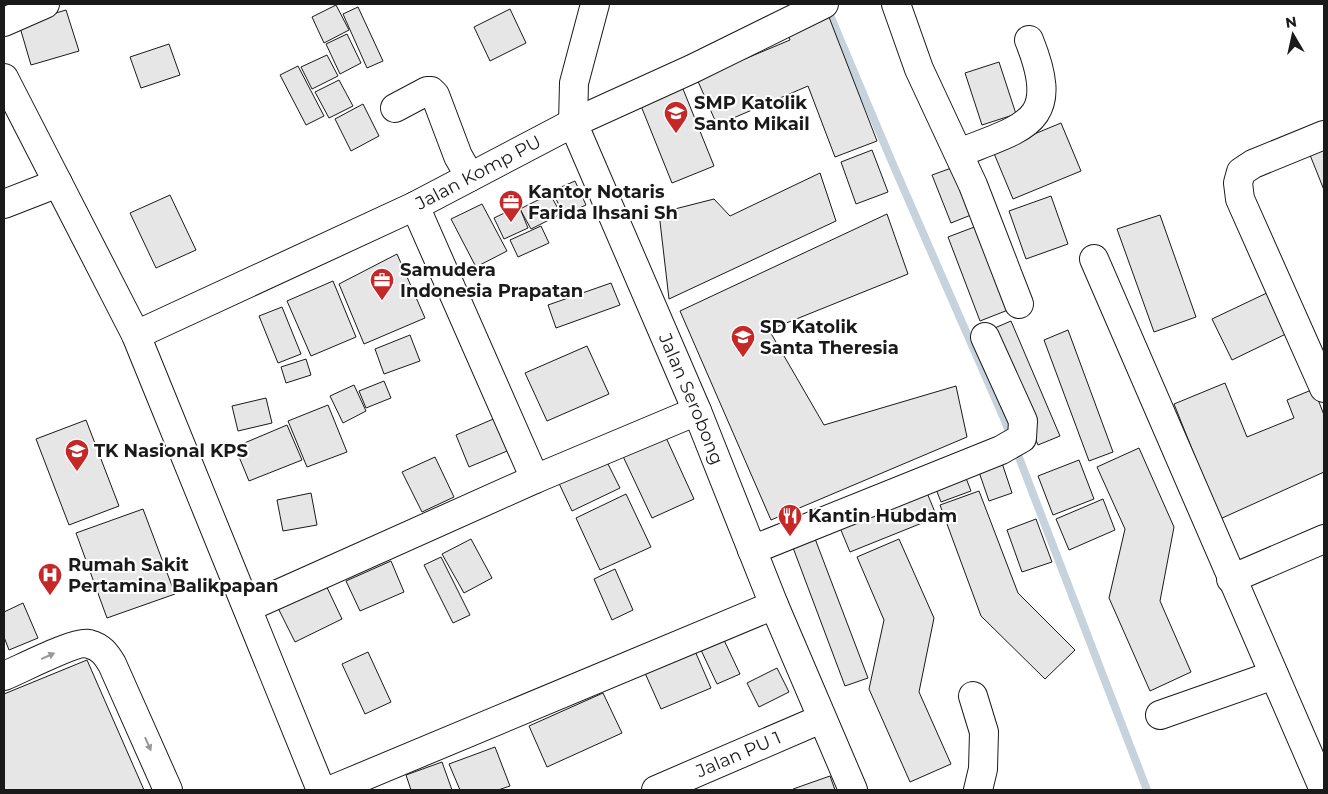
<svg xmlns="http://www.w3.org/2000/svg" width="1328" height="794" font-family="Montserrat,sans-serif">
<rect width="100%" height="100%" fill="#fff"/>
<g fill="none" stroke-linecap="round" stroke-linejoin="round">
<polyline stroke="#c6d2dc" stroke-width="8" points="827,8 892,162 1005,421 1147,790"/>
</g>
<g fill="#e6e6e6" stroke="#1a1a1a">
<polygon points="336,5 349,30 324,43 312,17"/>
<polygon points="358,7 383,61 367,68 343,14"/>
<polygon points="510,9 526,43 490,61 474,27"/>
<polygon points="66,10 79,51 31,65 19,24"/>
<polygon points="827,12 877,141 835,157 808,86 717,125 697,79 790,40 785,28"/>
<polygon points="347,34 361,63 340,74 326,44"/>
<polygon points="169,44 180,75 141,88 130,57"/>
<polygon points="327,55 338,76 312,89 301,67"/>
<polygon points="999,62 1016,114 982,125 965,73"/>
<polygon points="298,66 324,116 306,125 280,75"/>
<polygon points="339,80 353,106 329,118 315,92"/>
<polygon points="681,84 714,166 672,183 639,101"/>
<polygon points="363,104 379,136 351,151 335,119"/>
<polygon points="1061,123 1081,171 1013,199 993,151"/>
<polygon points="872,150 888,192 856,204 841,162"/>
<polygon points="1324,150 1324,190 1310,155"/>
<polygon points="957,166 976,213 951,223 932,175"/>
<polygon points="820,173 836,221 669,299 659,213 714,199 730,216"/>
<polygon points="575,181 586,205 564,215 552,191"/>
<polygon points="550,194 561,214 531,229 520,209"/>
<polygon points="170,195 196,250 156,268 130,213"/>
<polygon points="1051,196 1068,244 1026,259 1009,211"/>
<polygon points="482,204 507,251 476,267 451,219"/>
<polygon points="519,206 528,228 504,239 494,218"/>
<polygon points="887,214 908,274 769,330 824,425 956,386 967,437 771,520 680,311"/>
<polygon points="1160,215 1196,317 1154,332 1117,229"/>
<polygon points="541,226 549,243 518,257 510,240"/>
<polygon points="977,226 1008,310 980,321 948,237"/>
<polygon points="397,254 425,318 364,344 339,284"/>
<polygon points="333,281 356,337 311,356 287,301"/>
<polygon points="611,283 620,305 556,328 548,305"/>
<polygon points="1271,291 1290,332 1232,360 1212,319"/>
<polygon points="282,307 301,354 278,363 259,316"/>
<polygon points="1011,321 1060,436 1038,445 990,330"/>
<polygon points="1068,330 1113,452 1089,461 1044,340"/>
<polygon points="410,335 420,361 384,374 375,349"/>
<polygon points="587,346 609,394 547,421 525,373"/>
<polygon points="306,359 311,375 286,383 281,367"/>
<polygon points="384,381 391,398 366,408 359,391"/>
<polygon points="1225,383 1247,437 1294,418 1287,400 1314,389 1324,415 1324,472 1220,519 1174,404"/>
<polygon points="354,385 366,411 343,423 330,396"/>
<polygon points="266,398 272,423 238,431 232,406"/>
<polygon points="328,405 347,452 307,467 288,421"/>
<polygon points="498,417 512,449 469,467 456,435"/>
<polygon points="86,420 119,506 69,525 36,439"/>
<polygon points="287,425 302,460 249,481 235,447"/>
<polygon points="663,431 694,499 652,518 620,450"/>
<polygon points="1139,448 1174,527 1160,601 1191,672 1150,691 1109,598 1125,529 1097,467"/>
<polygon points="603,454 620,488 572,511 556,477"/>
<polygon points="435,457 454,497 422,512 402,472"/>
<polygon points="1079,460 1094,499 1053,515 1038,476"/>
<polygon points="1002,463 1012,493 989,501 979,472"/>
<polygon points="964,473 971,491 941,502 934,484"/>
<polygon points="925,488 937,517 850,552 838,523"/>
<polygon points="979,491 1018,593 1075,650 1045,679 981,616 940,505"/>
<polygon points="311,493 317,525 283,531 277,500"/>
<polygon points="626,494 651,547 600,570 576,518"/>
<polygon points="1103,499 1115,530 1069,550 1056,519"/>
<polygon points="143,509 175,594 107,618 76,533"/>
<polygon points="1036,519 1052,562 1022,572 1007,530"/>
<polygon points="814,536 868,678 845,686 792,545"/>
<polygon points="471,539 492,578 464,593 442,554"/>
<polygon points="899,539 934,618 919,692 951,764 910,782 869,689 884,620 857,557"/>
<polygon points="441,557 470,615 453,623 424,565"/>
<polygon points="391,561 404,592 360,611 346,581"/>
<polygon points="615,569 633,610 612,620 594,579"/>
<polygon points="323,579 342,619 295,642 275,602"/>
<polygon points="23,603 38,638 9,650 4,637 4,612"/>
<polygon points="723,638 740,674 717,684 700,648"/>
<polygon points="695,651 711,688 661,709 645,673"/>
<polygon points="368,652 391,702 365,714 342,664"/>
<polygon points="87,660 144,790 4,790 4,694"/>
<polygon points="777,668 789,692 759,707 747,683"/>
<polygon points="603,693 622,733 547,767 529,726"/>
<polygon points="495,747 510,786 498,790 460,790 449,764"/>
<polygon points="442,762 452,790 411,790 406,775"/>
<polygon points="830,776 835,790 794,790 793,789"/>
</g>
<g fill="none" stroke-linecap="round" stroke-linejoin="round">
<defs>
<g id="minor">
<path id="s1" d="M 595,4 L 574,83 L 573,123 L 697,411 L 774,605 L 853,790"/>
<polyline points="896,4 919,69 973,185 1019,304"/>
<polyline points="4,22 45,4"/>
<polyline points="4,78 136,335 321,790"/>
<polyline points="395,108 427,91 431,91 435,95 458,156 470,177"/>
<polyline points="1324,135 1253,164 1241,172 1238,183 1240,199 1324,388"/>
<path d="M 959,153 C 1027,126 1062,122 1029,40"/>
<polyline points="4,204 58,183"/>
<polyline points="415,206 535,479"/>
<polyline points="1094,259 1324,790"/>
<path id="s2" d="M 136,335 L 415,206 L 573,123 L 692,69 L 824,4"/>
<polyline points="752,550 1001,450 1022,438 1023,421 985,337"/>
<polyline points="1231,579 1324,539"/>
<polyline points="249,607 535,479 697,411"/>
<path d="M 4,676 C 19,670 76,640 89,644 C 101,647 106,654 112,664 L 168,790"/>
<polyline points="973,696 984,732 983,769 978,790"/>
<polyline points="1160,715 1274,675"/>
<polyline points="331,790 774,605"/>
<path id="s3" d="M 656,790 L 821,719"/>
</g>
</defs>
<use href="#minor" stroke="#1a1a1a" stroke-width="30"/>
<use href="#minor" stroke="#fff" stroke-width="28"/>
</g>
<defs><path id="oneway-solid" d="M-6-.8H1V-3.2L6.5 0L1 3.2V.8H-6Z" transform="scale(1.25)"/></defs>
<g fill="#989898">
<use href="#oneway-solid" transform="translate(48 656) rotate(-24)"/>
<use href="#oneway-solid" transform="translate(148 744) rotate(66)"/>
</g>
<defs>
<symbol id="school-pin" viewBox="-11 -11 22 30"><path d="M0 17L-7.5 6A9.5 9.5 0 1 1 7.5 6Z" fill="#c62828" stroke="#fff"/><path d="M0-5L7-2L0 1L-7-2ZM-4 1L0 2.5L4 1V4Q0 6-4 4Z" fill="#fff"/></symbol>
<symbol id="office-pin" viewBox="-11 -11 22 30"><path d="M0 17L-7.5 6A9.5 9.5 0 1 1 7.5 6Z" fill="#c62828" stroke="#fff"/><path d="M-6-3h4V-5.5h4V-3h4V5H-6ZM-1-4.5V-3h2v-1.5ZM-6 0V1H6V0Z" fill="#fff"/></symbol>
<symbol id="restaurant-pin" viewBox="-11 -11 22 30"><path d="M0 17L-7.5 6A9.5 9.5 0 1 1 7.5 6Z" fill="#c62828" stroke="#fff"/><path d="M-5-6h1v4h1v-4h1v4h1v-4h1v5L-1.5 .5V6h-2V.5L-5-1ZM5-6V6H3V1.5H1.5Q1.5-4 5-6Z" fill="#fff"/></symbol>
<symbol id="hospital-pin" viewBox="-11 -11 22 30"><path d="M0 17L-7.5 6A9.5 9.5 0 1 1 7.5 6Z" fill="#c62828" stroke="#fff"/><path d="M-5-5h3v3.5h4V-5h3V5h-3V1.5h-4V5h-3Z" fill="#fff"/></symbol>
</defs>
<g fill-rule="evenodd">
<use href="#school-pin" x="662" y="99" width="28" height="38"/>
<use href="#office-pin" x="497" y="188" width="28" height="38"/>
<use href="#office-pin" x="368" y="266" width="28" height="38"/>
<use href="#school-pin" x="729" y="323" width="28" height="38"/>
<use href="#school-pin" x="63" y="437" width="28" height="38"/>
<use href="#restaurant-pin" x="776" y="502" width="28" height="38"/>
<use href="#hospital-pin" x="36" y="561" width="28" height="38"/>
</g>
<g text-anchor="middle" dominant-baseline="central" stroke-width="4" stroke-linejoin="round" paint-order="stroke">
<g font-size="18" font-weight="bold" fill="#1a1a1a" stroke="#fff" text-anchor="start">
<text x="694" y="103">SMP Katolik<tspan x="694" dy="21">Santo Mikail</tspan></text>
<text x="528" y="192">Kantor Notaris<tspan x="528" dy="21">Farida Ihsani Sh</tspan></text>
<text x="400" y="270">Samudera<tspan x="400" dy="21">Indonesia Prapatan</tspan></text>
<text x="760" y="327">SD Katolik<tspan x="760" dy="21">Santa Theresia</tspan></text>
<text x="94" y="451">TK Nasional KPS</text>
<text x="808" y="516">Kantin Hubdam</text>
<text x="68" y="565">Rumah Sakit<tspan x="68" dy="21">Pertamina Balikpapan</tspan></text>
</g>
<g font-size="18" fill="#1a1a1a" stroke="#fff">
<text stroke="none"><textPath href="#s2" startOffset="379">Jalan Komp PU</textPath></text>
<text stroke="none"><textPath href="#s1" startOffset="422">Jalan Serobong</textPath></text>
<text stroke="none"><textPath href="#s3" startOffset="90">Jalan PU 1</textPath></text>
</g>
</g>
<rect width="1328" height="794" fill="none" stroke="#1a1a1a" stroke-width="10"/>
<g transform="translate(1293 35) rotate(351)" stroke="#ffffff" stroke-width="4" paint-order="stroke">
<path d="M0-4L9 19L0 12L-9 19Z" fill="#1a1a1a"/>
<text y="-8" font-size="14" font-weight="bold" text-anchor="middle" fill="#1a1a1a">N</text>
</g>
</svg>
